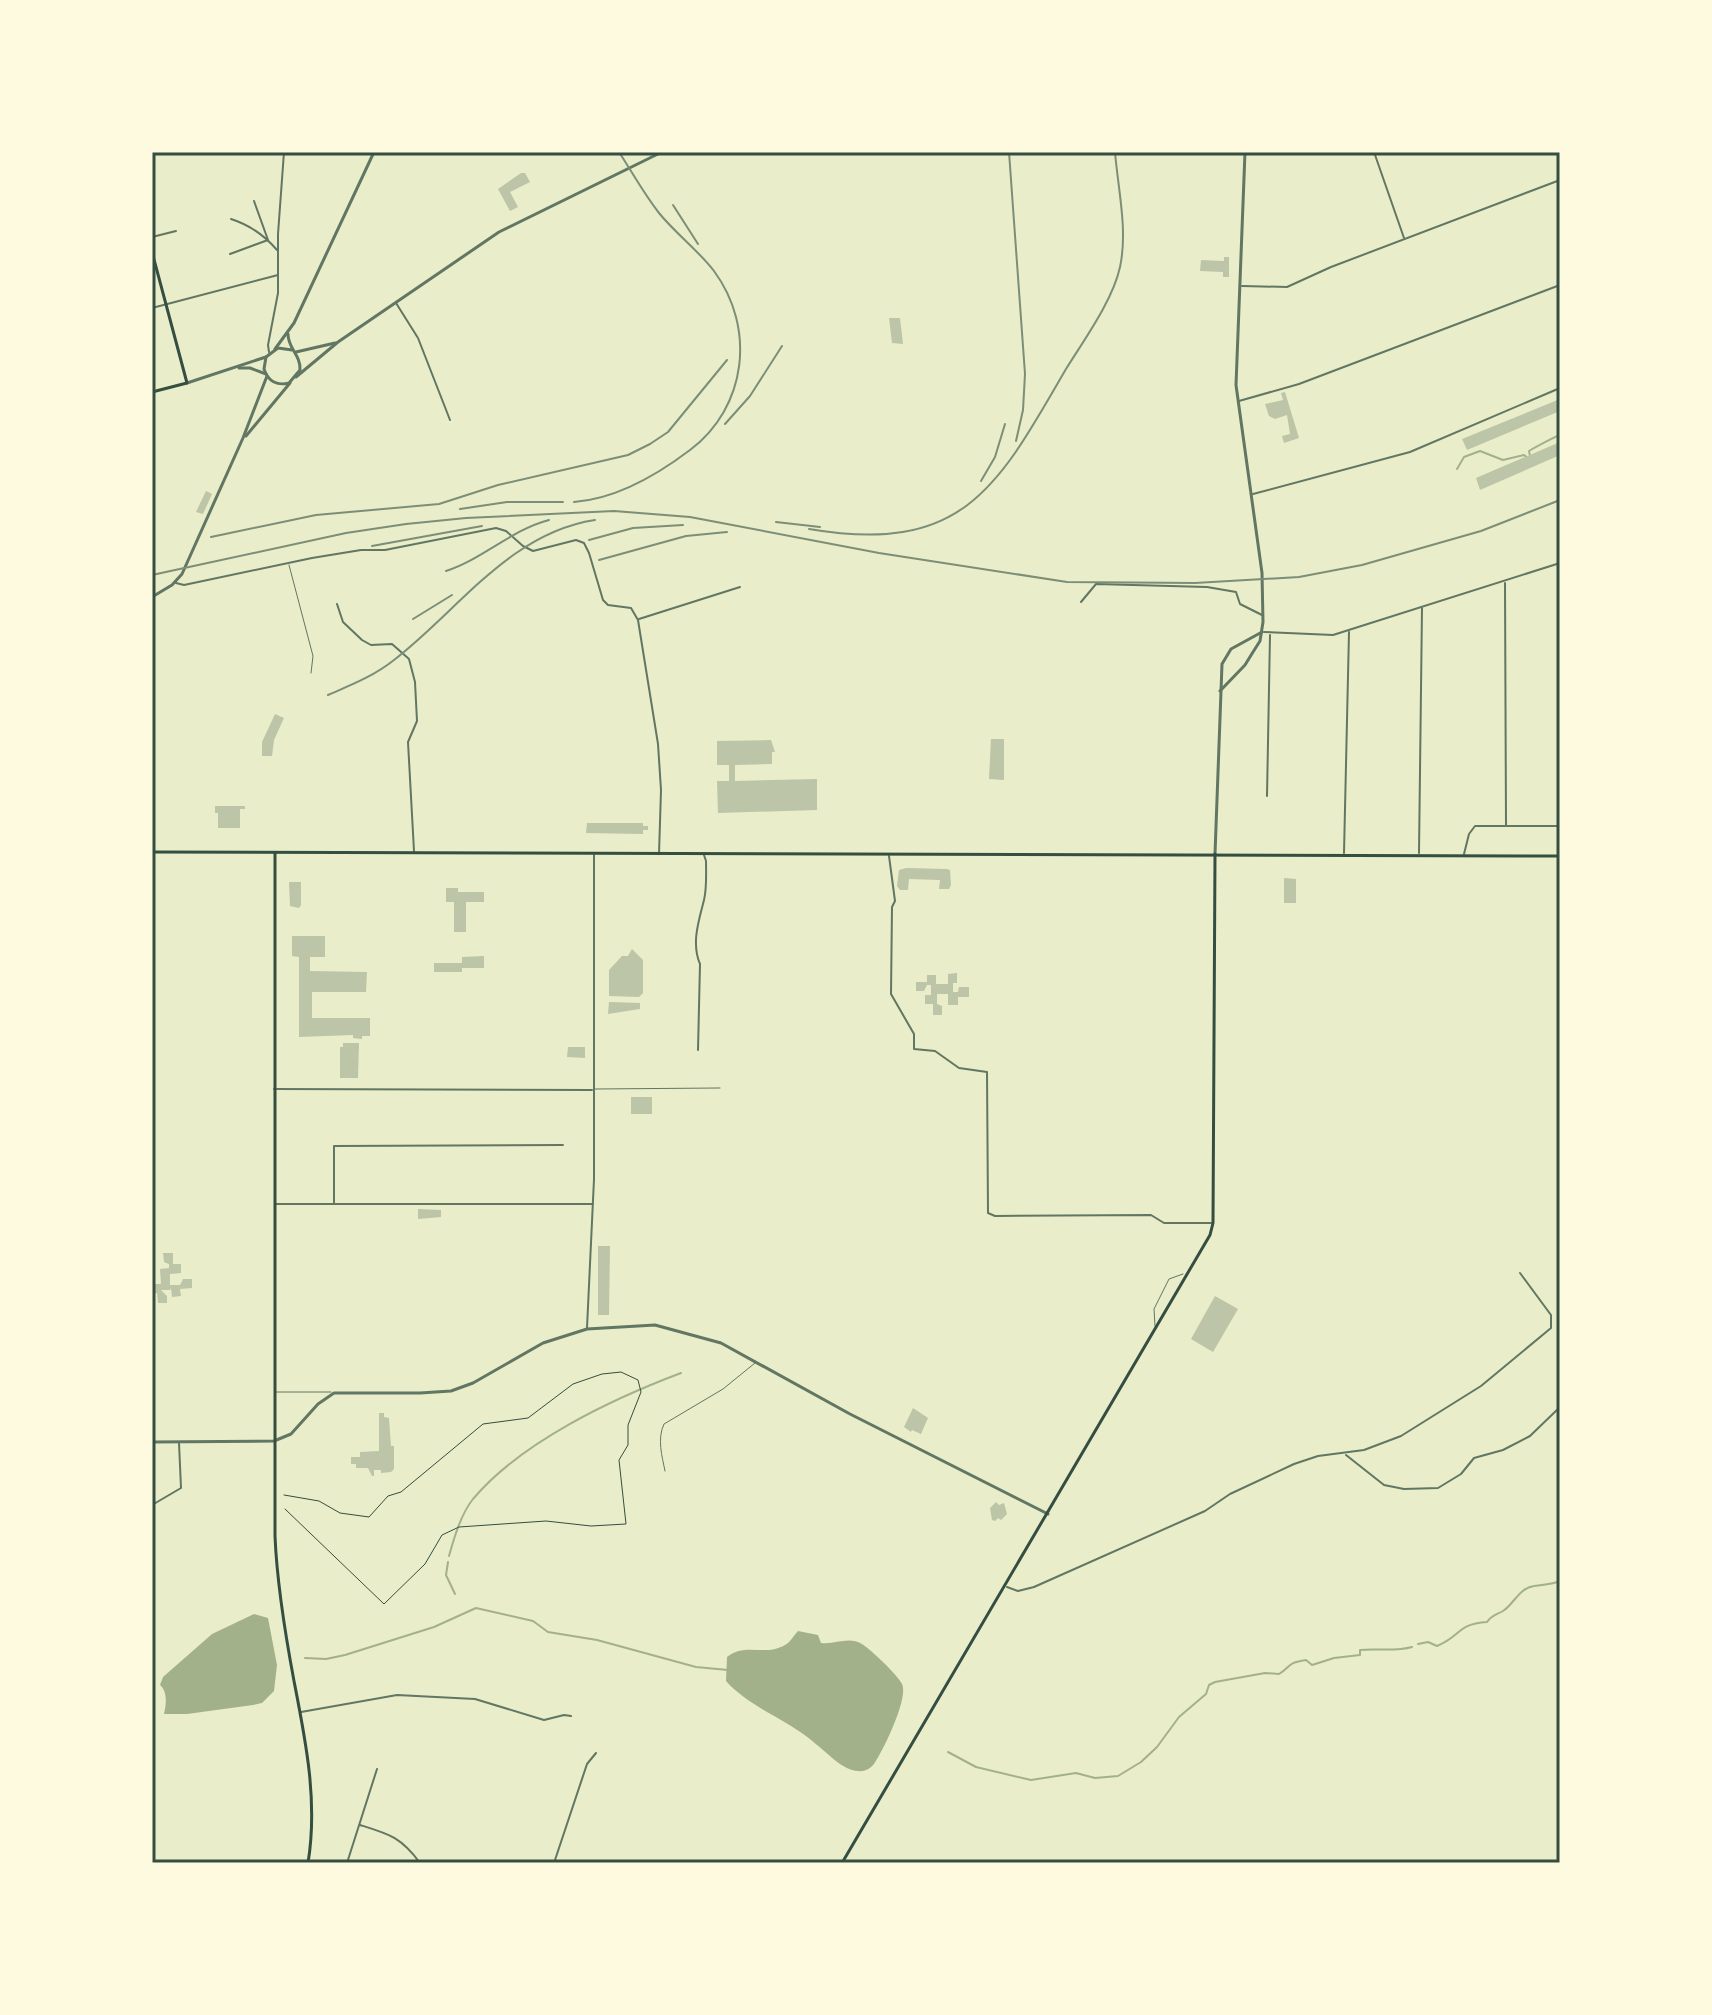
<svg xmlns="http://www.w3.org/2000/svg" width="1712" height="2015" font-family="'Open Sans',sans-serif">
<rect width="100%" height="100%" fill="#e9edc9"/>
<g fill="#a3b18a">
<path d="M 254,1614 L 268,1618 L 277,1665 L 274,1691 L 262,1703 L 253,1705 L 187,1714 L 164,1714 C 166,1705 168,1692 160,1685 L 163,1677 L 212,1634 Z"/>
<path d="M 798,1631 L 818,1635 L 821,1643 C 835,1645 848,1636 862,1644 C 870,1649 898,1675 902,1684 C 909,1698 883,1751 874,1764 C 870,1769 864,1772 858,1771 C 842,1770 829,1754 817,1745 C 790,1720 751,1709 726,1681 L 727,1657 C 746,1642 764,1657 785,1645 C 791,1642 793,1636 798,1631 Z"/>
</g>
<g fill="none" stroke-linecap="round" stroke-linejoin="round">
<g stroke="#a3b18a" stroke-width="2">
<path d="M 1530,456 L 1529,451 C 1532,449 1556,436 1560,435"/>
<polyline points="1457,469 1464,457 1480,451 1503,460 1524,455 1528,458"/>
<path d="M 449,1556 C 454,1538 461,1514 473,1499 C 521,1442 612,1399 681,1373"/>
<polyline points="448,1562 446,1575 455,1594"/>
<path d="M 1418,1644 L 1428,1642 L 1437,1646 C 1462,1636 1456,1624 1487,1622 C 1492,1615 1496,1615 1503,1611 C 1514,1604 1519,1588 1534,1586 C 1544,1584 1550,1585 1560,1581"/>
<polyline points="305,1658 326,1659 345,1655 434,1627 476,1608 533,1621 548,1632 597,1640 696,1667 728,1670"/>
<path d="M 948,1752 L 976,1767 L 1031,1780 L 1076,1773 L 1095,1778 L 1118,1776 L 1141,1762 L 1157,1747 L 1179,1717 L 1206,1694 L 1209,1685 L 1215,1682 L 1265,1673 L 1279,1674 C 1292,1666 1286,1663 1306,1660 L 1312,1665 L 1334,1658 L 1360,1655 L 1360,1650 C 1377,1648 1394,1652 1412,1647"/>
</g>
</g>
<g fill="#bcc5a7">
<polygon points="521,173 525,173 530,182 510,192 518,207 510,211 498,189"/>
<polygon points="1224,257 1229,257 1229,277 1223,277 1223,272 1200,271 1201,260 1224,261"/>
<polygon points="889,318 900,318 903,344 892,343"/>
<polygon points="1285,392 1299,438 1284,443 1282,436 1290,434 1287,415 1275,419 1269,416 1265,404 1283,400 1281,393"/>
<polygon points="1560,399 1560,411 1467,450 1462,439"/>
<polygon points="1560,442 1560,455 1480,490 1476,478"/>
<polygon points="206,491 212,494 203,514 196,512"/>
<polygon points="275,714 284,718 274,740 272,756 262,756 262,742"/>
<polygon points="991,739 1004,739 1004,780 989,779"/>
<polygon points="771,740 775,752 772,752 772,764 735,765 735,781 817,779 817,810 718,813 717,781 729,781 729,765 717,765 717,741"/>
<polygon points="215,806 245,806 245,809 240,809 240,828 218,828 218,813 215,813"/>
<polygon points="587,823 643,823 643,826 648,826 648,830 643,830 643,834 586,833"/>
<polygon points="906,868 947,869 950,870 951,885 949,889 939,889 940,880 909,879 908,890 900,890 897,886 899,870"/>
<polygon points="1284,878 1296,879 1296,903 1284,903"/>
<polygon points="289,882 301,882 301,905 299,908 290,906"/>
<polygon points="446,888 458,888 458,892 484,892 484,902 466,902 466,932 454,932 454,902 446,902"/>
<polygon points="292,936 325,936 325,957 310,957 310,971 367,972 366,992 312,992 312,1018 370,1018 370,1036 362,1036 362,1039 353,1038 353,1035 299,1037 299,957 292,956"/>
<polygon points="632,949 643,960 643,993 639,997 609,996 609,970 622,956 628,956"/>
<polygon points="484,956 484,968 462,968 462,972 434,972 434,963 462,963 462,957"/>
<polygon points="957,973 957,983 953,983 953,992 958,992 959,987 969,987 969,997 958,997 958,1005 948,1005 948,994 937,994 937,1004 942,1006 942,1015 933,1015 933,1004 925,1004 925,995 931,995 931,985 927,985 924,991 916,991 916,982 927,982 927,975 936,975 936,984 948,984 948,974"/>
<polygon points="609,1002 640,1003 640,1009 608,1014"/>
<polygon points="343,1043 359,1043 358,1078 340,1078 340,1047 343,1047"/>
<polygon points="568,1047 585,1047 585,1058 567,1057"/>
<rect x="631" y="1097" width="21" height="17"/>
<polygon points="418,1209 441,1210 441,1217 418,1219"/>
<polygon points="598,1246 610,1246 609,1315 598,1315"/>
<polygon points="163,1253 173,1253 173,1264 181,1264 181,1273 170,1274 170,1285 180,1285 183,1279 192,1279 192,1288 180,1289 181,1296 172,1297 171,1288 170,1290 161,1290 167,1296 167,1303 158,1303 157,1293 152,1294 152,1284 161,1284 160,1269 169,1268 169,1264 164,1262"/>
<polygon points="1215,1296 1238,1309 1213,1352 1191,1339"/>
<polygon points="913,1408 928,1418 921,1434 912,1430 911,1432 904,1427"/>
<polygon points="379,1413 384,1413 384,1417 389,1418 391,1446 394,1446 394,1469 391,1472 381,1473 381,1470 374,1470 374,1476 372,1476 368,1468 356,1468 356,1464 351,1464 351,1457 360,1457 360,1452 379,1451"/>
<polygon points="996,1502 999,1505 1004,1503 1007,1514 1001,1520 998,1518 995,1521 992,1520 990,1508"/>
</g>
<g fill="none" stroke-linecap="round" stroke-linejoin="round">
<polyline stroke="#344e41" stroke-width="1" points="284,1495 319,1501 340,1513 369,1517 388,1496 401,1492 483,1424 528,1418 573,1384 602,1374 621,1372 638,1380 641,1392 628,1425 628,1445 619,1460 626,1524 591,1526 546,1521 459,1527 442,1535 425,1564 384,1604 285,1509"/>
<g stroke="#617663" stroke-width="1">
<polyline points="289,565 313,656 311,673"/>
<polyline points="595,1089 720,1088"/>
<polyline points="1155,1326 1154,1309 1169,1279 1183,1274"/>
<polyline points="276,1392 331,1392"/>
<path d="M 665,1471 C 662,1456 657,1439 664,1424 L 723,1389 L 755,1363"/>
</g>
<g stroke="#617663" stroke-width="2">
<polyline points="1374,152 1404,238"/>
<path d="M 231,219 C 250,225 264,235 277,250"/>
<polyline points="152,237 176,231"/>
<polyline points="230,254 268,240 254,201"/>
<polyline points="1242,286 1287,287 1331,267 1560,180"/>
<polyline points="396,303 418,338 450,420"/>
<polyline points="152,308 278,275"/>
<polyline points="269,352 268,345 278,293 278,234 284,152"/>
<polyline points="1239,401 1299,384 1560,285"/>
<polyline points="1253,494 1410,452 1560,388"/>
<polyline points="176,583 184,585 312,558 361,550 385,550 496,528 506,531 523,546 533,551 576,540 584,543 589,553 603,600 608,605 631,608 638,620 658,744 661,790 659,854"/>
<polyline points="1505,583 1506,826"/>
<polyline points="1081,602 1096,584 1207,587 1236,592 1240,604 1262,615"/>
<polyline points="337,604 343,622 362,640 371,645 392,644 409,659 415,682 417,721 408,742 414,851"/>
<polyline points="639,619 740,587"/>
<polyline points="1264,632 1333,635 1560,563"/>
<polyline points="1267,796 1270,635"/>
<polyline points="1344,853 1349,632"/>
<polyline points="1419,853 1422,608"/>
<polyline points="1464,854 1469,834 1475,826 1560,826"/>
<polyline points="889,856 895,901 892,907 891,994 914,1034 914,1049 935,1051 959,1068 987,1072 988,1213 995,1216 1151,1215 1164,1223 1212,1223"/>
<path d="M 698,1050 L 700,964 C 691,943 699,920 704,900 C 707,888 706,873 706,861 L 704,855"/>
<polyline points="274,1089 592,1090"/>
<polyline points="275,1204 593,1204"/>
<polyline points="334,1204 334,1146 563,1145"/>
<polyline points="587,1328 594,1179 594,855"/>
<polyline points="1346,1455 1384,1485 1404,1489 1438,1488 1461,1474 1474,1458 1503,1450 1530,1436 1560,1407"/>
<polyline points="152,1505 181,1488 179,1443"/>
<polyline points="1007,1587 1018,1591 1034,1587 1205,1511 1230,1494 1294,1464 1318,1456 1364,1450 1401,1436 1481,1386 1551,1328 1551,1315 1520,1273"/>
<polyline points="301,1712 397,1695 475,1699 544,1720 564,1715 571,1716"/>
<path d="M 360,1825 C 389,1834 401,1837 420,1863"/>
<polyline points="347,1863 377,1769"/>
<polyline points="554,1863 587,1764 596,1753"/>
</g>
<g stroke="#617663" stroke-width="3">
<path d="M 288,334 C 288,349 301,355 300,370 L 289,383 C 277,386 268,381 264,369 L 266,357 L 278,348 L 292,350"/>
<polyline points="275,349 294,323 374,152"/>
<polyline points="296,352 335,343"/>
<polyline points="239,368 250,368 266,374"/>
<polyline points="296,377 338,342 499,232 662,152"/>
<polyline points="187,383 266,357"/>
<polyline points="246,436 290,383"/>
<polyline points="152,597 172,585 182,574 243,438 267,376"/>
<polyline points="1220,691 1245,665 1253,652 1260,641 1263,622 1262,573 1236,385 1245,152"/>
<polyline points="1215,854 1222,664 1231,649 1262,632"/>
<polyline points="152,1442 274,1441 291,1434 318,1404 334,1393 420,1393 451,1391 473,1383 543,1343 587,1329 655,1325 721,1343 850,1414 1048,1514"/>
</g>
<g stroke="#344e41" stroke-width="3">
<polyline points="152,252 187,383 152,392"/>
<path d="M 275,853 L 275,1536 C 277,1585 285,1633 294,1681 C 306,1742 318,1802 308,1863"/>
</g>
<g stroke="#344e41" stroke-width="3">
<polyline points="152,852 1560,856"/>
<polyline points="842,1863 1210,1235 1213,1223 1215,854"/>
</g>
<g stroke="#7c8e77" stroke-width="2">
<polyline points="1009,152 1025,374 1023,410 1016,441"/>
<polyline points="673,205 698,244"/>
<polyline points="725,424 750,396 782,346"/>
<polyline points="981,481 995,457 1005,424"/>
<path d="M 574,502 C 616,499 657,475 690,450 C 747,407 756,328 714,271 C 698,250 676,234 659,213 C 644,194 632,172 619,152"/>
<polyline points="460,509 507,502 563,502"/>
<polyline points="776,522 820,527"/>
<path d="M 809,529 C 962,555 997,489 1066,369 C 1084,340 1113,300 1120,267 C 1128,230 1118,189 1115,152"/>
<polyline points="211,537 316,515 439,504 498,485 628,455 650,444 668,432 727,360"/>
<polyline points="589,540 633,528 683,525"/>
<polyline points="372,546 482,526"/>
<polyline points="599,560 686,536 727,532"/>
<path d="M 446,571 C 483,559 511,530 549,520"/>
<polyline points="152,575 346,533 406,524 466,518 614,511 690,517 879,553 1067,582 1195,583 1299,577 1362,565 1481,531 1560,500"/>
<polyline points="413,619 452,595"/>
<path d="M 328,695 C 351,685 374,676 394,660 C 458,611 509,533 595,520"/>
</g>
</g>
<rect width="1712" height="2015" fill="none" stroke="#fefae0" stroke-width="308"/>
<rect x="154" y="154" width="1404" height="1707" fill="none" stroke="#344e41" stroke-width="3"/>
</svg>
